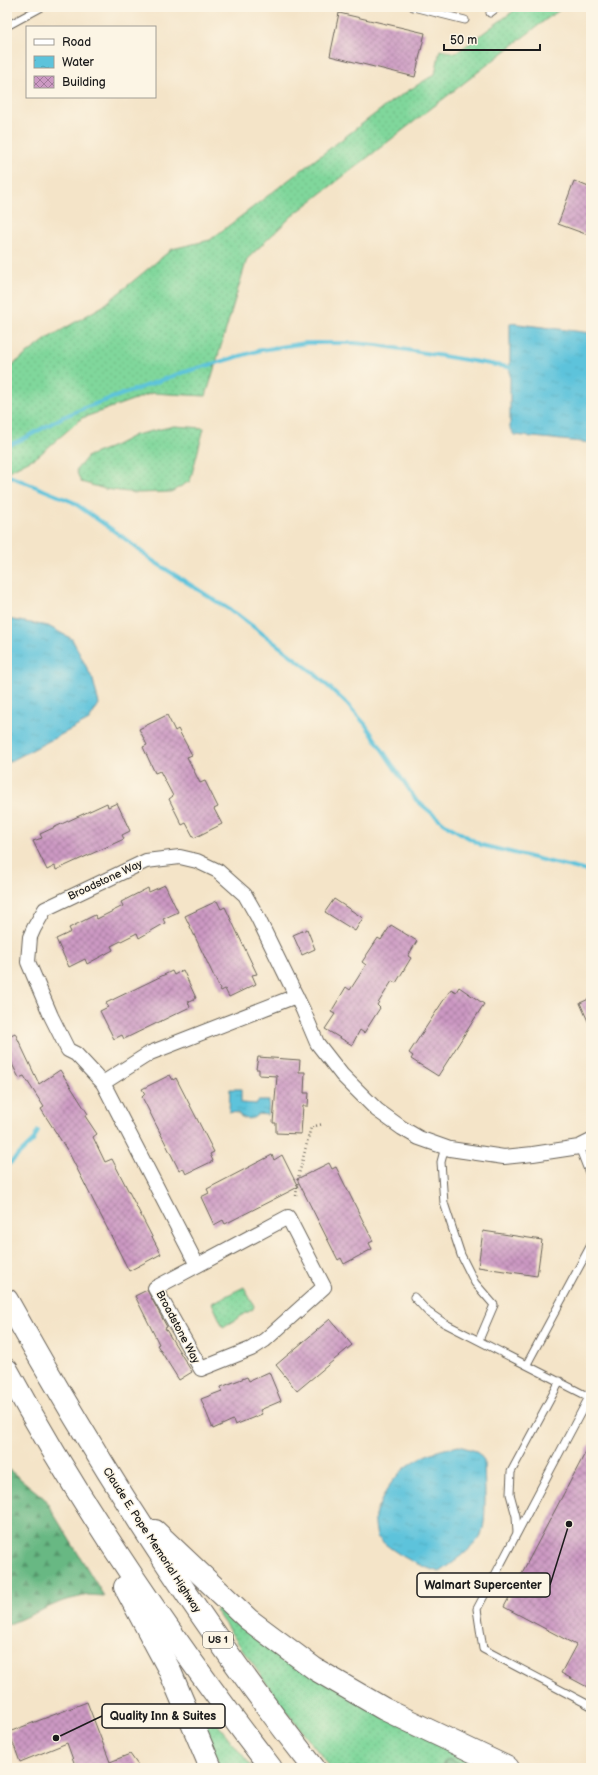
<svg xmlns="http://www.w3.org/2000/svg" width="598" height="1775" font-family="'Balsamiq Sans',sans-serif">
<defs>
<pattern id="grass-dots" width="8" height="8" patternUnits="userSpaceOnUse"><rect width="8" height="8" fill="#80d79b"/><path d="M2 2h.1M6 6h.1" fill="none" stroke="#6eb885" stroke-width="1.8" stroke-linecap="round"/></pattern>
<pattern id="forest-firs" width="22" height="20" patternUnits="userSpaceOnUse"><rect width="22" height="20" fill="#68b883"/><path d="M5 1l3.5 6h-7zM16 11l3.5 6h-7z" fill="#55956a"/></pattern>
<pattern id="water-ripples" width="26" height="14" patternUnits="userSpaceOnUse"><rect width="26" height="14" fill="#5dc3db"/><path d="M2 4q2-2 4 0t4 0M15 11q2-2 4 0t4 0" fill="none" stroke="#50a7bb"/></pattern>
<pattern id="building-cross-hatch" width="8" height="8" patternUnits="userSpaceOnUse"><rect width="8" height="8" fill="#cc99c3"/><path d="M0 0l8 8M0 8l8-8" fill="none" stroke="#a57c9e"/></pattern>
</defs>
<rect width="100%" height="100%" fill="#fcf5e5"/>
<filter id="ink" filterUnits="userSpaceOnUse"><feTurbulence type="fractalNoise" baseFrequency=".025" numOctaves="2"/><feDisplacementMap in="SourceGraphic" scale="8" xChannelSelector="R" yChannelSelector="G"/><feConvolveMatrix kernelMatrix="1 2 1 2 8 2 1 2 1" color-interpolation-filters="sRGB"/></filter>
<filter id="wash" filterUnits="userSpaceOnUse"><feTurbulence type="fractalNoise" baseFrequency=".012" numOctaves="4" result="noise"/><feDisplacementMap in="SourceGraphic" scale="16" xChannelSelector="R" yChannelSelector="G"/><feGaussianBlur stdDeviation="0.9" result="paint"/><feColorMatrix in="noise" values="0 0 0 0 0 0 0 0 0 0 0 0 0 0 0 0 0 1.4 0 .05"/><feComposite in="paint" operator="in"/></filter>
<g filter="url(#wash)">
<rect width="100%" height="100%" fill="#f4e4c8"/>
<g fill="url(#grass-dots)" stroke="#4e7a5c">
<polygon points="519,7 564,7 544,21 292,216 247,259 206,396 152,393 82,418 38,456 7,472 7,369 48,338 103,306 172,249 210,240 392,101 435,74 440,50 456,53"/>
<polygon points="174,426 204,428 190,481 171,492 135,493 105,489 81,482 76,470 88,456 114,446 135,435"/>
<polygon points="244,1287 254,1306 253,1309 223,1327 212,1303"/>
<polygon points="220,1605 483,1768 466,1768 459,1764 442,1765 442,1768 331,1768 285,1710 215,1610"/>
<polygon points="197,1701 206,1710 253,1768 220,1768 196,1709"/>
</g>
<g fill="url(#forest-firs)" stroke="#426a50">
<polygon points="7,1468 44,1498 104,1596 88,1595 63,1601 7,1625"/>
<polygon points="450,1759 466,1768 443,1768 444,1761"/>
</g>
<g fill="url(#water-ripples)" stroke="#3c707c">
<polygon points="510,323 591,333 591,443 514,435 510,429"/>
<polygon points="7,619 48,626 72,639 93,680 99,704 89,720 7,763"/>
<path d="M 230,1089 L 241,1089 L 241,1103 L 257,1104 L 258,1101 L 269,1101 L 268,1115 L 258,1114 C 253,1121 242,1120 238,1113 L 229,1112 Z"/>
<path d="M 459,1446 L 476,1451 L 484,1460 C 484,1476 488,1525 480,1537 C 469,1552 454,1562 440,1572 C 417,1566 394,1553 377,1537 C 376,1531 374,1522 375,1516 C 376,1510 380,1504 382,1499 C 398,1465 424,1452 459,1446 Z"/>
</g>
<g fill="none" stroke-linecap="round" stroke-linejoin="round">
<g stroke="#5dc3db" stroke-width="4">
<polyline points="7,446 23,439 63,417 87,407 181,373 261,350 306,343 353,343 377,345 514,368"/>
<polyline points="7,475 73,502 124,538 153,561 238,615 314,673 347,704 365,724 416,800 445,824 481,845 591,872"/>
<polyline points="7,1166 33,1141 38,1131"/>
</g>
</g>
<g id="blocks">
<g fill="url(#building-cross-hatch)">
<polygon points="339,13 425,33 415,77 330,56"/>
<polygon points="574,181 591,188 591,236 558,224"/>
<polygon points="167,715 175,731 178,729 192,755 187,757 200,783 205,781 218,807 214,809 222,824 194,838 186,823 182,825 169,799 173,796 160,771 155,773 143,747 147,745 139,729"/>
<polygon points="107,803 108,807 117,803 130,831 122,835 124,839 56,870 55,866 47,870 33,841 42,838 40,834"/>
<polygon points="165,885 178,912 163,919 165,923 139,938 137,933 111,946 113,950 87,964 85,959 69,967 56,939 71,932 69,928 95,915 97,919 123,906 121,902 148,888 149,892"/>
<polygon points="334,899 363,918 355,931 325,912"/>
<polygon points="217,901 221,909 225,907 257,974 252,975 256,984 229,997 225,989 221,991 185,916"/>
<polygon points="391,925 417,941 408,956 411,958 396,983 392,981 377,1005 380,1008 364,1033 360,1030 352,1045 325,1029 335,1014 331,1012 346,987 350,990 366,965 362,962 378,938 381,940"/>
<polygon points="307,929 315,949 302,955 293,935"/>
<polygon points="183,970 196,998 188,1002 190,1007 124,1039 122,1035 114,1039 100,1011 108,1007 106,1003 172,971 174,975"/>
<polygon points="459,987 484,1004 438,1076 411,1059 413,1056 409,1053 451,989 456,992"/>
<polygon points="591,998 591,1028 580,1003"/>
<polygon points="15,1033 39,1084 60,1070 88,1114 85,1116 97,1134 93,1137 105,1162 112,1159 161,1254 129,1271 69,1153 41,1109 44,1107 24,1076 19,1078 7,1054 7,1037"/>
<polygon points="258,1057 300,1060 299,1072 305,1072 304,1093 309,1093 308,1106 303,1106 301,1134 276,1133 276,1123 273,1123 277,1076 259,1075 259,1069 256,1069"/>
<polygon points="170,1075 173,1080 176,1078 214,1152 210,1154 213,1161 186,1174 183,1168 179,1170 142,1097 145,1094 142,1089"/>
<polygon points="272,1155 274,1160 282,1155 298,1187 225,1224 223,1220 214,1225 201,1197 209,1193 207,1189"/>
<polygon points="329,1163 332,1169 336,1167 373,1241 369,1243 372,1249 344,1264 341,1258 338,1260 297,1179"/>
<polygon points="483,1231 542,1240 537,1276 478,1267"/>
<polygon points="147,1290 167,1327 165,1328 192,1372 179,1380 157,1345 159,1344 135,1296"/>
<polygon points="330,1319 352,1345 297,1391 276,1365"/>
<polygon points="269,1372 281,1401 260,1410 262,1414 235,1425 233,1420 213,1429 201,1399 222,1391 221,1387 247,1377 249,1381"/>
<polygon points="591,1442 591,1689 561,1673 576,1645 504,1607"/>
<polygon points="87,1702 110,1762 130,1754 140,1768 76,1768 67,1743 20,1762 9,1732"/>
</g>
</g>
</g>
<g filter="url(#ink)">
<use href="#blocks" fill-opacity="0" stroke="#686258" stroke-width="1"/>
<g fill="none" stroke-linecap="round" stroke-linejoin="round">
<defs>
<g id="lane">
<polyline points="413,7 465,20"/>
<polyline points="490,13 498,7"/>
<polyline points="7,26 42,7"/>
<polyline points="445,1147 441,1162 444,1203 461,1255 475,1283 494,1305 479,1340"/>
<polyline points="579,1147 591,1178"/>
<polyline points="414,1297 428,1312 444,1323 591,1398"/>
<polyline points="527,1364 591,1245"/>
<polyline points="589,1397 477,1609 483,1649 591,1706"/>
<polyline points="517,1532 516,1516 510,1494 511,1472 560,1381"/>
</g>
<g id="street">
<polyline points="103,1083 150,1053 296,996"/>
<polygon points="288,1217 324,1287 265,1340 251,1349 201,1369 155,1288"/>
<polyline points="197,1265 103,1083 76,1054 68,1050 51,1016 28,962 30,937 34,928 45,909 146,861 180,857 197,861 218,871 245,895 257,916 303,1010 317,1043 342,1075 377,1110 402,1128 419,1138 450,1149 504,1157 533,1154 579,1147 591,1141"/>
</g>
<g id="highway">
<path d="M 7,1300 C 98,1463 198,1622 314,1768"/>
<path d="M 7,1370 C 83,1510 174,1642 271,1768"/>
<polyline points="155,1531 248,1619 315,1669 384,1709 508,1768"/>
<polyline points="125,1587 169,1669 211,1768"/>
</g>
</defs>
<use href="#lane" stroke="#686258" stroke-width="9"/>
<use href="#street" stroke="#686258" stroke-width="16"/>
<use href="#highway" stroke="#686258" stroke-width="24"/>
<polyline stroke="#686258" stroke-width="2.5" stroke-dasharray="1 3" stroke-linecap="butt" points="296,1196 298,1178 311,1127 323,1124"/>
<use href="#lane" stroke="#fff" stroke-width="7"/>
<use href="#street" stroke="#fff" stroke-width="14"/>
<use href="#highway" stroke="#fff" stroke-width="22"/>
</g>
</g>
<g text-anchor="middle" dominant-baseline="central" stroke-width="3" stroke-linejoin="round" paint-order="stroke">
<rect fill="#fcf5e5" stroke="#5f5d58" stroke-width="1" x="203" y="1632" width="30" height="16" rx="3"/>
<g font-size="10" font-weight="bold" fill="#1c1c1c">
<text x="218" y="1640">US 1</text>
</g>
<g font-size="11" fill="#1c1c1c" stroke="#fcf5e5">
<text transform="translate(105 880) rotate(-25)">Broadstone Way</text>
<text transform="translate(178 1327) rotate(62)">Broadstone Way</text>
<text transform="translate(152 1540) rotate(57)">Claude E. Pope Memorial Highway</text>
</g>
</g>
<path fill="none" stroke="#1c1c1c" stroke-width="1.5" d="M569 1524L550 1585M56 1738L102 1716"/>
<g fill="#1c1c1c" stroke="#fcf5e5" stroke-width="1.5">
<circle cx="569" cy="1524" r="4"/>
<circle cx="56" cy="1738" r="4"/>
</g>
<g fill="#fcf5e5" stroke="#1c1c1c" stroke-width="1.5">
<rect x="417" y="1573" width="133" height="24" rx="4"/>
<rect x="102" y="1704" width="123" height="24" rx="4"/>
</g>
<g font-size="12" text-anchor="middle" font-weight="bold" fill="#1c1c1c">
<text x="483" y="1589">Walmart Supercenter</text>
<text x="163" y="1720">Quality Inn &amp; Suites</text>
</g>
<rect width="598" height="1775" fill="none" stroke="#fcf5e5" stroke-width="24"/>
<rect x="26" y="26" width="130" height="72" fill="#fcf5e5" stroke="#a29e95"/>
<rect x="34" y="39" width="20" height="6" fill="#ffffff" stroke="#a29e95"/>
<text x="62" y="46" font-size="12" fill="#1c1c1c">Road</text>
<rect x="34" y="56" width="20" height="12" fill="url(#water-ripples)" stroke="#a29e95"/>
<text x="62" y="66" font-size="12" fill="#1c1c1c">Water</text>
<rect x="34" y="76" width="20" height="12" fill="url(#building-cross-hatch)" stroke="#a29e95"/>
<text x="62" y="86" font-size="12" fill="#1c1c1c">Building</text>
<path d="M444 44v6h96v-6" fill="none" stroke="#1c1c1c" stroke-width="2"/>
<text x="450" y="44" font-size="12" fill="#1c1c1c" stroke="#fcf5e5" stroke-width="3" paint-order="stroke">50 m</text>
</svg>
